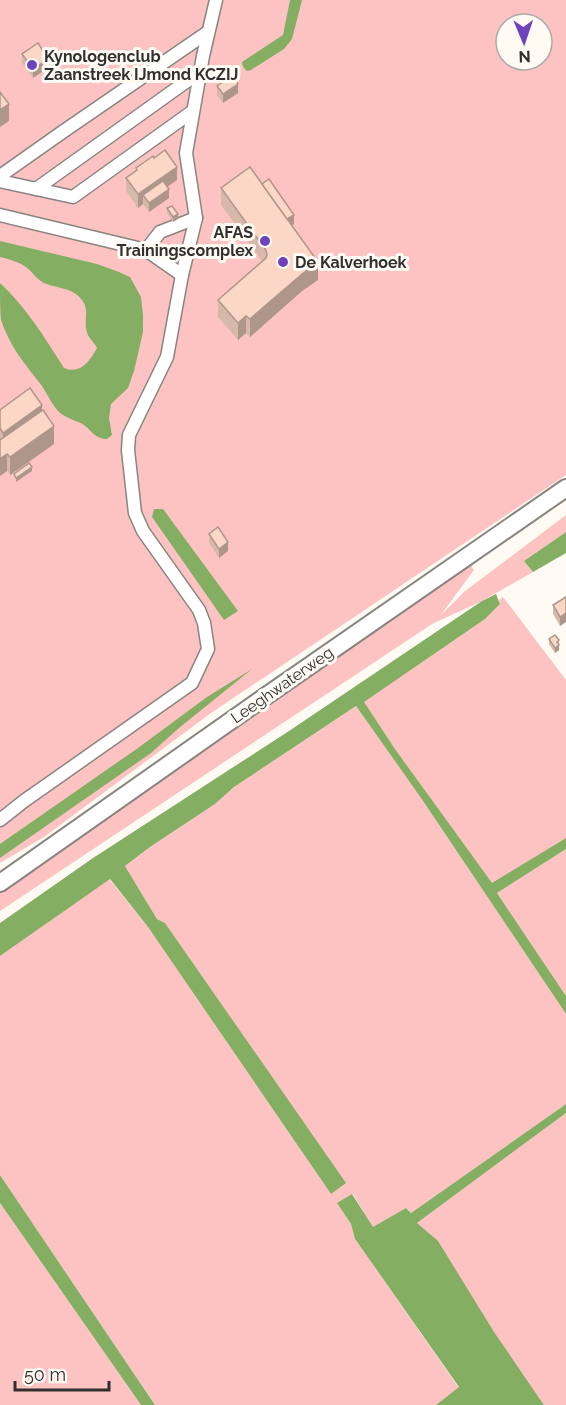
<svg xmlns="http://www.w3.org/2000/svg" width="566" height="1405" font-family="Raleway,sans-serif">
<rect width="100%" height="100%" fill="#fefaf4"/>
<g fill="#fdc3c2" fill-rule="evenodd">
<path d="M 0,0 L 566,0 L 566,475 L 211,713 L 44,837 L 0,863 ZM 506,24 L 542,24 L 542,60 L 506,60 Z"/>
<polygon points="566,515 566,532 524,561 533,572 482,601 432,624 0,911 0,890 273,699 396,617 470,564 474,570 440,616 465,591"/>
<polygon points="503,597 566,680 566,838 492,884 395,749 363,702 485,619 500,604 499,600"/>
<polygon points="356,706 421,798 566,1014 566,1104 411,1213 406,1208 373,1228 353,1194 337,1203 351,1224 355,1239 459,1388 436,1405 155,1405 0,1175 0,956 109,879 148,927 331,1194 345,1183 165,923 157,919 125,866 150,847 215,804 234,787"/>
<polygon points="566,849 566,996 497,893"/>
<polygon points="566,1113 566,1405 544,1405 417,1223"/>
<polygon points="0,1203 141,1405 0,1405"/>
</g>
<g fill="#84ae61">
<polygon points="290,0 302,0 292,39 284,49 251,70 247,71 243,67 242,62 283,35"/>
<path d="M 0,241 L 97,264 L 119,272 L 130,277 L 141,297 L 143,315 L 143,332 L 134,371 L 128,388 L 111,404 L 109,418 L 112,435 L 107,439 C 94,439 91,429 81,423 C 73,420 67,418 60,413 C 52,405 48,395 42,386 C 25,364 10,347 1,320 C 0,309 0,294 0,283 C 26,307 45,338 64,368 C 80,375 90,361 97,348 C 94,342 88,338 87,332 C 83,321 90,310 82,300 C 72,287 58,289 44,283 C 36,279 33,272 26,267 C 19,262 9,259 0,257 Z"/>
<polygon points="154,509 163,509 238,611 224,620 152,517"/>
<polygon points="566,532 566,553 533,572 524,561"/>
<polygon points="496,594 500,604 485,619 364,702 395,749 492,883 566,838 566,849 497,893 566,996 566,1014 421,798 356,706 234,787 215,804 150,847 125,866 157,919 165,923 346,1183 331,1194 148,927 110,879 0,956 0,923 93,858 289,731 482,601"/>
<polygon points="252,669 179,728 151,753 0,858 0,844 138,748 207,697"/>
<polygon points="566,1104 566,1113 417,1223 438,1241 494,1332 544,1405 436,1405 459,1387 355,1239 351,1224 337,1203 352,1194 373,1227 406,1208 411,1213"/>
<polygon points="0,1175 155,1405 141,1405 0,1203"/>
</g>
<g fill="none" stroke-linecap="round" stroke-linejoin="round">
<defs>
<g id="minor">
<polyline points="0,176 61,133 208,32"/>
<polyline points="0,181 73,197 193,111"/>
<polyline points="36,189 201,71"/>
<polyline points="0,215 146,250 182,275"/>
<polyline points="146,250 160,232 196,218"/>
<polyline points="0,820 24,801 192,683 208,649 204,623 199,610 143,531 135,513 128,450 129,435 167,357 182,275 196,218 186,153 203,56 216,0"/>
</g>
<polyline id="major" points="0,883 266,696 566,488"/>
</defs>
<use href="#minor" stroke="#888580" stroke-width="15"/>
<use href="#major" stroke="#888580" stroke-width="20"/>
<use href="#minor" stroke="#fff" stroke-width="12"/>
<use href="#major" stroke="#fff" stroke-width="16"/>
</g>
<g fill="#d7b9aa">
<polygon points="22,54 48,68 33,78 22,63"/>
<polygon points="217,86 238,93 223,103 217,95"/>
<polygon points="136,168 177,180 167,187 169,198 149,212 143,204 138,208 126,191 126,178 136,171"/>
<polygon points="262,184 294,224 292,225 318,280 302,291 250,337 246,333 238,340 218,317 218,300 262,261 221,205 221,188"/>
<polygon points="167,208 178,219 173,222 167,213"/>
<polygon points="0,410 42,411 54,444 10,475 7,471 0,476"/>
<polygon points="209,534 228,551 219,558 209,543"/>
<polygon points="566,597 560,626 553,614 553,605"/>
<polygon points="549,639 559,640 559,650 555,653 549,644"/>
</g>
<g fill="#af968b">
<polygon points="48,59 48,68 33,78 33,69"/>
<polygon points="238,84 238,93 223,103 223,94"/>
<polygon points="9,104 9,121 0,127 0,110"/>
<polygon points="177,167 177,180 147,201 143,195 143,204 138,208 138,194"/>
<polygon points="169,189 169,198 149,212 149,203"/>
<polygon points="178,214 178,219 173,222 173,217"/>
<polygon points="294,215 294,224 283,231 283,222"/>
<polygon points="318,262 318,280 302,291 250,337 250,319 302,274"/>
<polygon points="246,316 246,333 238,340 238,323"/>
<polygon points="42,405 42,418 3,446 3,433"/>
<polygon points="54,426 54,444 10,475 10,457"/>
<polygon points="7,454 7,471 0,476 0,459"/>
<polygon points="32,467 32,471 16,482 16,478"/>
<polygon points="228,542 228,551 219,558 219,549"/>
<polygon points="566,613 566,622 560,626 560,617"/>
<polygon points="559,645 559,650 555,653 555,648"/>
</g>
<g fill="#fad7c6" stroke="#af968b" stroke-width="1.5">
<polygon points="38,43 48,59 33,69 22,54"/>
<polygon points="233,75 238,84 223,94 217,86"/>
<polygon points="0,92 9,104 0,110"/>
<polygon points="165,150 177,167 138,194 126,178 137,170 136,168 153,156 154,158"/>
<polygon points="250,167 318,262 302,274 250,319 246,316 238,323 218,300 266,258 267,255 266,250 221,188"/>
<polygon points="269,179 294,215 287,219 262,184"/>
<polygon points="163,181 169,189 149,203 143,195"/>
<polygon points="172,206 178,214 173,217 167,208"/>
<polygon points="30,388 42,405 3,433 0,428 0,410"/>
<polygon points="43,410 54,426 10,457 7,454 0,459 0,440"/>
<polygon points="29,463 32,467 16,478 14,474"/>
<polygon points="218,527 228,542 219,549 209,534"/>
<polygon points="566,597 566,613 560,617 553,605"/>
<polygon points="555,635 559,640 557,642 559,645 555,648 549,639"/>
</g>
<g fill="#6e42ba" stroke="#fefaf4" stroke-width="2">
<circle cx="32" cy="65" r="6"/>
<circle cx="265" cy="241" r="6"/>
<circle cx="283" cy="262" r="6"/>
</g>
<g text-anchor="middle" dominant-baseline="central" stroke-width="6" stroke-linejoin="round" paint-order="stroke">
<g font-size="16" font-weight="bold" fill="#31302e" stroke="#fefaf4" text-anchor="start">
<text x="44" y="56">Kynologenclub<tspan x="44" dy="18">Zaanstreek IJmond KCZIJ</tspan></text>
<text x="253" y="232" text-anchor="end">AFAS<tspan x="253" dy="18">Trainingscomplex</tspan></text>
<text x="295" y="262">De Kalverhoek</text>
</g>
<g font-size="16" fill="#31302e" stroke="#fefaf4">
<text transform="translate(282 685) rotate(-35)">Leeghwaterweg</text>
</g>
</g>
<g transform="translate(524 42) rotate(178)"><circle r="28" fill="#fefaf4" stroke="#aca9a5" stroke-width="1.5"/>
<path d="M0-4.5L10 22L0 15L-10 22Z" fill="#6e42ba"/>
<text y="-9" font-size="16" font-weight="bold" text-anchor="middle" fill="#31302e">N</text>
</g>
<path d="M15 1381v9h94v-9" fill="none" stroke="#31302e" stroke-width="3"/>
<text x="24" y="1381" font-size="18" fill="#31302e" stroke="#fefaf4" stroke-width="4.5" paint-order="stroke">50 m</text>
</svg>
